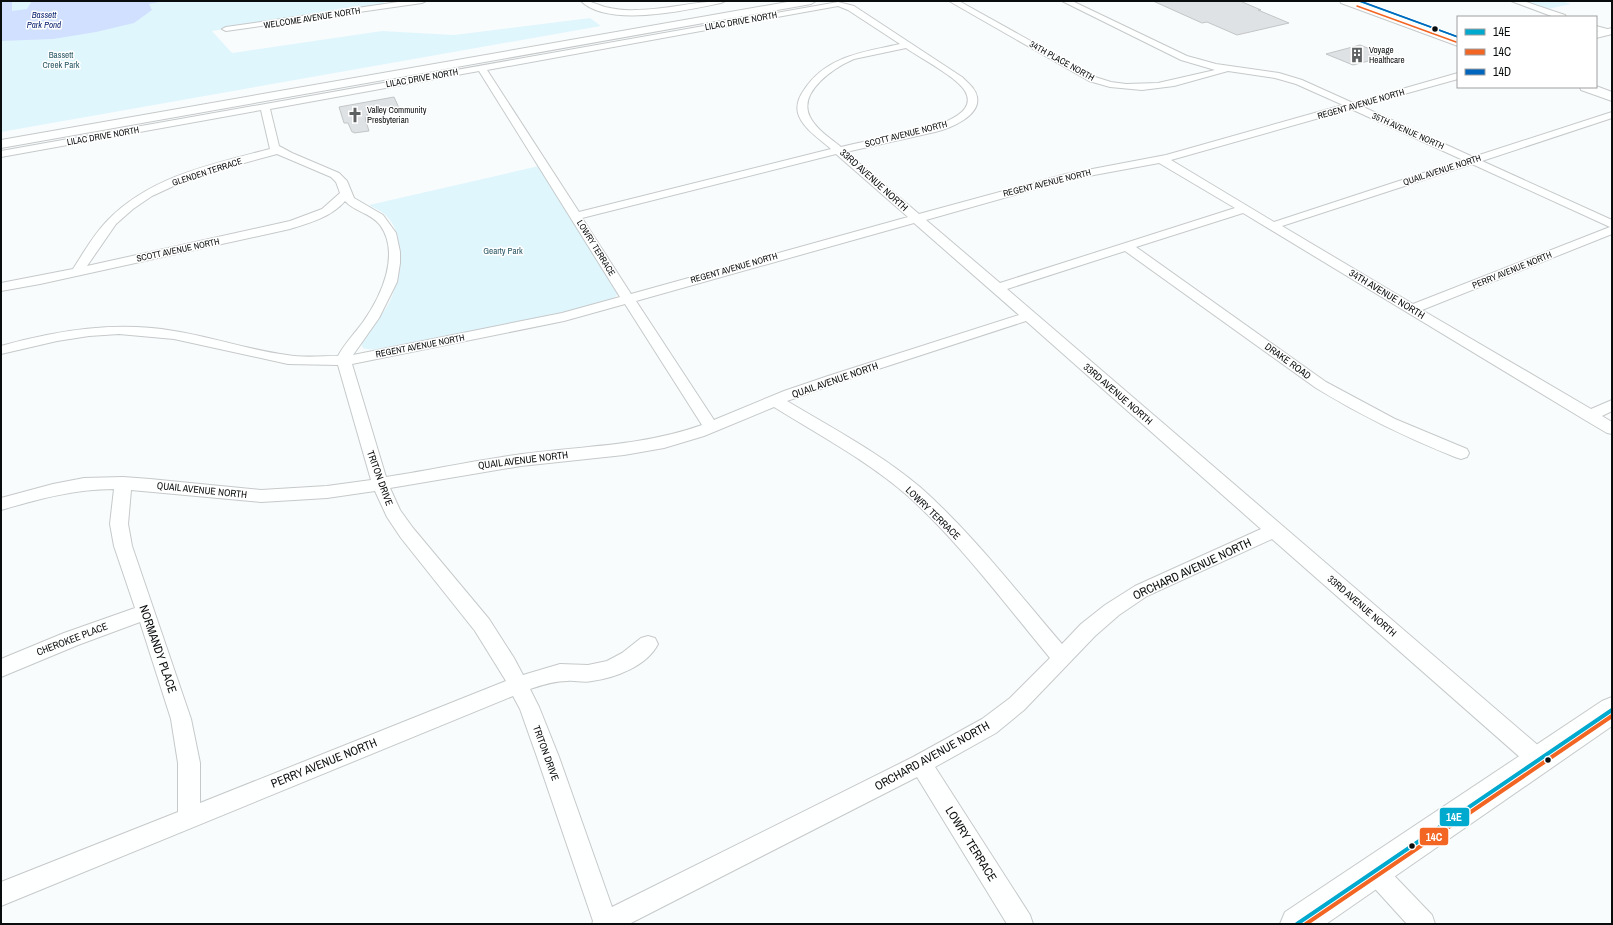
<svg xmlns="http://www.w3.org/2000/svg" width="1613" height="925" font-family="'Archivo Narrow',sans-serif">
<rect width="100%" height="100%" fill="#f9fcfd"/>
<g fill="#e0f6fd">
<polygon points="1,1 383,1 385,5 212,31 232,53 382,31 454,35 590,18 601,26 1,132"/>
<polygon points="1524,1 1561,1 1571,4 1548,9"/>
<path d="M 539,166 L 618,292 C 617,296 615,297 612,299 C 596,307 576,310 559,314 C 519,323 479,330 438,337 C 419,341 381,354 363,348 L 361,344 C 365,330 383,316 390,301 C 400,279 406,239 389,219 C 384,212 376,209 369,205 Z"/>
</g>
<polygon fill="#d0e0fe" points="1,1 12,1 12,11 27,9 32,1 164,1 149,4 152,10 134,23 96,32 53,39 1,41"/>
<g fill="#dfe2e4" stroke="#c3c5c7">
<polygon points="1153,1 1240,1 1261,10 1258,10 1289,23 1237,35 1207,22 1202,23"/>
<polygon points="1360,45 1388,56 1353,65 1326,54"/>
<polygon points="394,97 399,108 367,114 368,117 365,118 369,131 354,133 354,132 352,132 348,123 344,123 339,107"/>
</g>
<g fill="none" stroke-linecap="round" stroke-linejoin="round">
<defs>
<g id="street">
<polygon points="405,1 426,1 422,3 226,31 222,29 226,27"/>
<path d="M 581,1 C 591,1 596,4 605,7 C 615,9 625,11 635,10 C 666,10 695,1 725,1 L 721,3 C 688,10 608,28 581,1 Z"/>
<path d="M 949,1 L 959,1 L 1095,77 L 1111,82 L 1126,84 L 1158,83 L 1215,70 L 1181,60 L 1062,1 L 1072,1 L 1187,56 L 1216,64 L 1279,73 L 1302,80 L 1353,103 L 1458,73 L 1458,79 L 1361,106 L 1473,157 L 1612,112 L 1612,118 L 1482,161 L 1612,220 L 1612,234 L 1422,310 L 1591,409 L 1612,400 L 1612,411 L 1602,416 L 1612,422 L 1612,434 L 1607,433 L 1585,420 L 1243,213 L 1136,247 L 1326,382 L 1395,419 L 1467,449 L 1469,453 L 1467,457 L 1461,459 L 1455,457 C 1407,438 1360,415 1316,388 L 1125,251 L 1007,289 L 1547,753 L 1550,760 L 1547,767 L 1539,770 L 1531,767 L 1272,539 L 1147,596 L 1119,615 L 1095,636 L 1024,710 L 996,733 L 935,767 L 1030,915 L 1033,924 L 1007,924 L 917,777 L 629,924 L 592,924 L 593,921 L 537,757 L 520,709 L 513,696 L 1,906 L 1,882 L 178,812 L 178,763 L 171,719 L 140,622 L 78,645 L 1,677 L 1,659 L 64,633 L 135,608 L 114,546 L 110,524 L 114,489 C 75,489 39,499 1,510 L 1,498 L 53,484 L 84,478 L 123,477 L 150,479 L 261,490 L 327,486 L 371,480 L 338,365 L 288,364 L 174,339 L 119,334 L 89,336 L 57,341 L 1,354 L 1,346 C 58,330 116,321 174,331 C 212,337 249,350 287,355 C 303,358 322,356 338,356 C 345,343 355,333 363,322 C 381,297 401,254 380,225 C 371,213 355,212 345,201 C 331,217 310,223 290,229 L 40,284 L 1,291 L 1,283 L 73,269 C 84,252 94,234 108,220 C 151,176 213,164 270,149 L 261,110 L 1,157 L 1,151 L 838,2 L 854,6 L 962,77 C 968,83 976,89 977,97 C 981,116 949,129 935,132 L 846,152 L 919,214 L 1066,174 L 1166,155 L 1343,105 L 1296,84 L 1275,78 L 1228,71 L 1174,86 L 1142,90 L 1110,87 L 1089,81 ZM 838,6 L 848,10 L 900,44 C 864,52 826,56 804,90 C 799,97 796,105 798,113 C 802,128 820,139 831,149 L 579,212 L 487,70 ZM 906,48 C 920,58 957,77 965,91 C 983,121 909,132 892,136 C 875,139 858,143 841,147 C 830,138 816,129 810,117 C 797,92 835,67 854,59 ZM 479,71 L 620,297 L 562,313 L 353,355 L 379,318 L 397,282 L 400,263 L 400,252 L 396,233 L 383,215 L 354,198 L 347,181 L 339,173 L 292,153 L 279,146 L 270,109 ZM 1351,109 L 1463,160 L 1274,222 L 1171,160 ZM 277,154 L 331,177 L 336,182 L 340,193 L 322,209 L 290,221 L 87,266 L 116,224 L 133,209 L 152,196 L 193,177 ZM 836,154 L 908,217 L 631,294 L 582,218 ZM 1159,163 L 1235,208 L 1000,283 L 926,220 L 1067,180 ZM 1472,164 L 1610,227 L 1413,304 L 1282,226 ZM 914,223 L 1019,315 L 828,376 L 784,391 L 714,420 L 636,301 ZM 625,304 L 702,425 C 643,446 583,446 522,454 C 476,460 431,470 386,477 L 352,364 L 564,321 ZM 1026,321 L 1261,529 L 1135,586 L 1105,605 L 1081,624 L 1062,644 C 1017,592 972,533 920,487 C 880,453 832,428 787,401 L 866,373 ZM 774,407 C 819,435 868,461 908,496 C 960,543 1005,604 1050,658 L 1010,698 L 982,719 L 913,757 L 612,907 L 559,757 L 539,707 L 530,689 C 542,685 554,681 567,681 C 575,680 583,683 592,681 C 615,678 647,666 658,644 L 655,638 L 648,636 L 641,638 L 622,653 L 607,661 L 588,665 L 560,664 L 523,675 L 514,658 L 489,619 L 413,528 L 400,510 L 390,488 L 521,466 L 624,455 L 664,448 L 704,436 ZM 131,490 L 261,502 L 327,498 L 375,491 L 387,517 L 401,538 L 475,631 L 506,681 L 200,803 L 200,763 L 191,719 L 132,546 L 128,524 Z"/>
<polygon points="1511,1 1523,1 1565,15 1566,17 1554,17"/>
<polygon points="1596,26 1611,30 1612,32 1608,35 1596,31"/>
<polygon points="1375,860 1383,864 1432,915 1435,924 1407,924 1367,880 1363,872 1367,864"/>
</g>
<g id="secondary">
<polygon points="1340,1 1355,1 1458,38 1458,46 1341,3"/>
<polygon points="1612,28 1612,34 1596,38 1596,32"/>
<polygon points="1596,86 1612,92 1612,101 1581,90 1580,87"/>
<polygon points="1612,697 1612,726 1326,924 1280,924 1285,912 1602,701"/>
</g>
<polygon id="highway" points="793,1 816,1 811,4 1,148 1,140"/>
</defs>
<use href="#street" stroke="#c6c9ca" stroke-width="2"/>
<use href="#secondary" stroke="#c6c9ca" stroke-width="2"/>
<use href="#highway" stroke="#c6c9ca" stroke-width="2"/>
<use href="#street" fill="#feffff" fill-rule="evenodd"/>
<use href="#secondary" fill="#feffff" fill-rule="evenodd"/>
<use href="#highway" fill="#feffff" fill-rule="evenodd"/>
<defs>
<polyline id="bus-1-far1" points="1359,1 1458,37"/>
<polyline id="bus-1" points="1297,924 1612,710"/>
<polyline id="bus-2-far1" points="1357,6 1456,42"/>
<polyline id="bus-2" points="1306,924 1612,716"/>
<polyline id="bus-3" points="1360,1 1458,37"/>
</defs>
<use href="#bus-1-far1" stroke="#fff" stroke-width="3"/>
<use href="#bus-1" stroke="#fff" stroke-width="7"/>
<use href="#bus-2-far1" stroke="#fff" stroke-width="3"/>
<use href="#bus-2" stroke="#fff" stroke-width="7"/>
<use href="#bus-3" stroke="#fff" stroke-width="3"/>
<use href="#bus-1-far1" stroke="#00a9ce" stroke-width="1.5"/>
<use href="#bus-1" stroke="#00a9ce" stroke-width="4"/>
<use href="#bus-2-far1" stroke="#f26522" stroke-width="1.5"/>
<use href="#bus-2" stroke="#f26522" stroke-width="4"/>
<use href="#bus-3" stroke="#0065bd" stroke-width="1.5"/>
</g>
<defs>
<symbol id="building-bare" viewBox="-9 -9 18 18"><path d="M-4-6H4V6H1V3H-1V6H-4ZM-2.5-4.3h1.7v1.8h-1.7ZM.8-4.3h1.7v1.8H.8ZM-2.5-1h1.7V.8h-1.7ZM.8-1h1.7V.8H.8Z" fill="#5e6162" stroke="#fff" stroke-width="2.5" paint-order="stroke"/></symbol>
<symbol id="church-bare" viewBox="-9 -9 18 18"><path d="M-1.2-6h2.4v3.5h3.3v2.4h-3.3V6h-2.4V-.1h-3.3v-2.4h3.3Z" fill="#5e6162" stroke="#fff" stroke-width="2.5" paint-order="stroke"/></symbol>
</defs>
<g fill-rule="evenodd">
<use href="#building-bare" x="1346" y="44" width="22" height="22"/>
<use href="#church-bare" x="344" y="104" width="22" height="22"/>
</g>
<g fill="#0a0d0e" stroke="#fff" stroke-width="1.5">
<circle cx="1435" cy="29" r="3.5"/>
<circle cx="1548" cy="760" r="3.5"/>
<circle cx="1412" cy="846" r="3.5"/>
</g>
<g text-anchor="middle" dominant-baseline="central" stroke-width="3" stroke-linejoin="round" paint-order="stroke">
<g font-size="9" font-style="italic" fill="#0d2572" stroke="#fff">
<text x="44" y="15">Bassett<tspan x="44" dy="10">Park Pond</tspan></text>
</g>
<g font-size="9" fill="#0a0d0e" stroke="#fff">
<text transform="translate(312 18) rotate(-9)">WELCOME AVENUE NORTH</text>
<text transform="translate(741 21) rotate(-10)">LILAC DRIVE NORTH</text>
<text transform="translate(1062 61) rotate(29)">34TH PLACE NORTH</text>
<text transform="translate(422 78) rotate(-10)">LILAC DRIVE NORTH</text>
<text transform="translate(1361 104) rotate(-16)">REGENT AVENUE NORTH</text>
<text transform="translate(1408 131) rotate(24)">35TH AVENUE NORTH</text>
<text transform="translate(906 134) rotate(-14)">SCOTT AVENUE NORTH</text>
<text transform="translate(103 136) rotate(-10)">LILAC DRIVE NORTH</text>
<text transform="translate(1442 170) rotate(-18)">QUAIL AVENUE NORTH</text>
<text transform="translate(207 172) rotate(-18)">GLENDEN TERRACE</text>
<text transform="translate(1047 183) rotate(-14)">REGENT AVENUE NORTH</text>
<text transform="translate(596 248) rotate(58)">LOWRY TERRACE</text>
<text transform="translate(178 250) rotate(-12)">SCOTT AVENUE NORTH</text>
<text transform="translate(734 268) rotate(-16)">REGENT AVENUE NORTH</text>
<text transform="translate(1512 270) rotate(-22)">PERRY AVENUE NORTH</text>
<text transform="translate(420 346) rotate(-11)">REGENT AVENUE NORTH</text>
</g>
<g font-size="9" fill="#0a0d0e" stroke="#fff" text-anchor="start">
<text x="1369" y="50">Voyage<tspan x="1369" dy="10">Healthcare</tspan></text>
<text x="367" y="110">Valley Community<tspan x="367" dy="10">Presbyterian</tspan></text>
</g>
<g font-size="9" fill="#2d5a67" stroke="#fff">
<text x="61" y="55">Bassett<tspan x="61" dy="10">Creek Park</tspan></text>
<text x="503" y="251">Gearty Park</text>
</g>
<g font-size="10" fill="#0a0d0e" stroke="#fff">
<text transform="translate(874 180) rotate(42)">33RD AVENUE NORTH</text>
<text transform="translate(1387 294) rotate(31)">34TH AVENUE NORTH</text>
<text transform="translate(1288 361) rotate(36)">DRAKE ROAD</text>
<text transform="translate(835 380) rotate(-19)">QUAIL AVENUE NORTH</text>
<text transform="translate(1118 394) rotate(41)">33RD AVENUE NORTH</text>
<text transform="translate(523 460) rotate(-7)">QUAIL AVENUE NORTH</text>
<text transform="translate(380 478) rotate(70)">TRITON DRIVE</text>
<text transform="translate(202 490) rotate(6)">QUAIL AVENUE NORTH</text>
<text transform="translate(933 513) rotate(44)">LOWRY TERRACE</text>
<text transform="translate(1362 606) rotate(41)">33RD AVENUE NORTH</text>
<text transform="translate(72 639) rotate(-21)">CHEROKEE PLACE</text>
<text transform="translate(546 753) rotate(70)">TRITON DRIVE</text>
</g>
<g font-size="12" fill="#0a0d0e" stroke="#fff">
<text transform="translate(1192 569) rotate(-25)">ORCHARD AVENUE NORTH</text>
<text transform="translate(158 649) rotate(71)">NORMANDY PLACE</text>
<text transform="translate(932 756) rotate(-29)">ORCHARD AVENUE NORTH</text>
<text transform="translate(324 763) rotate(-22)">PERRY AVENUE NORTH</text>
<text transform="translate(971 844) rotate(58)">LOWRY TERRACE</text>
</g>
</g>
<g stroke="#fff" stroke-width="1.5">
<rect x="1439" y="807" width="31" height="20" rx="4" fill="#00a9ce"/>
<rect x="1419" y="827" width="30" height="19" rx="4" fill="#f26522"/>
</g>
<g font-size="11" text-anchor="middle" font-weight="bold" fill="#fff">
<text x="1454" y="821">14E</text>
<text x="1434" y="841">14C</text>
</g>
<rect width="1613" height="925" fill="none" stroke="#0a0d0e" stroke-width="4"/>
<rect x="1457" y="16" width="140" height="72" fill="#ffffff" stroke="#9d9e9f"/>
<rect x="1465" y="29" width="20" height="6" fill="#00a9ce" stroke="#9d9e9f"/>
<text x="1493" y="36" font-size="12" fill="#0a0d0e">14E</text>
<rect x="1465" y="49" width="20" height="6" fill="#f26522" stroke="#9d9e9f"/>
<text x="1493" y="56" font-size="12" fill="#0a0d0e">14C</text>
<rect x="1465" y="69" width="20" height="6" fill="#0065bd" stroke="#9d9e9f"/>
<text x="1493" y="76" font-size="12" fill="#0a0d0e">14D</text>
</svg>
